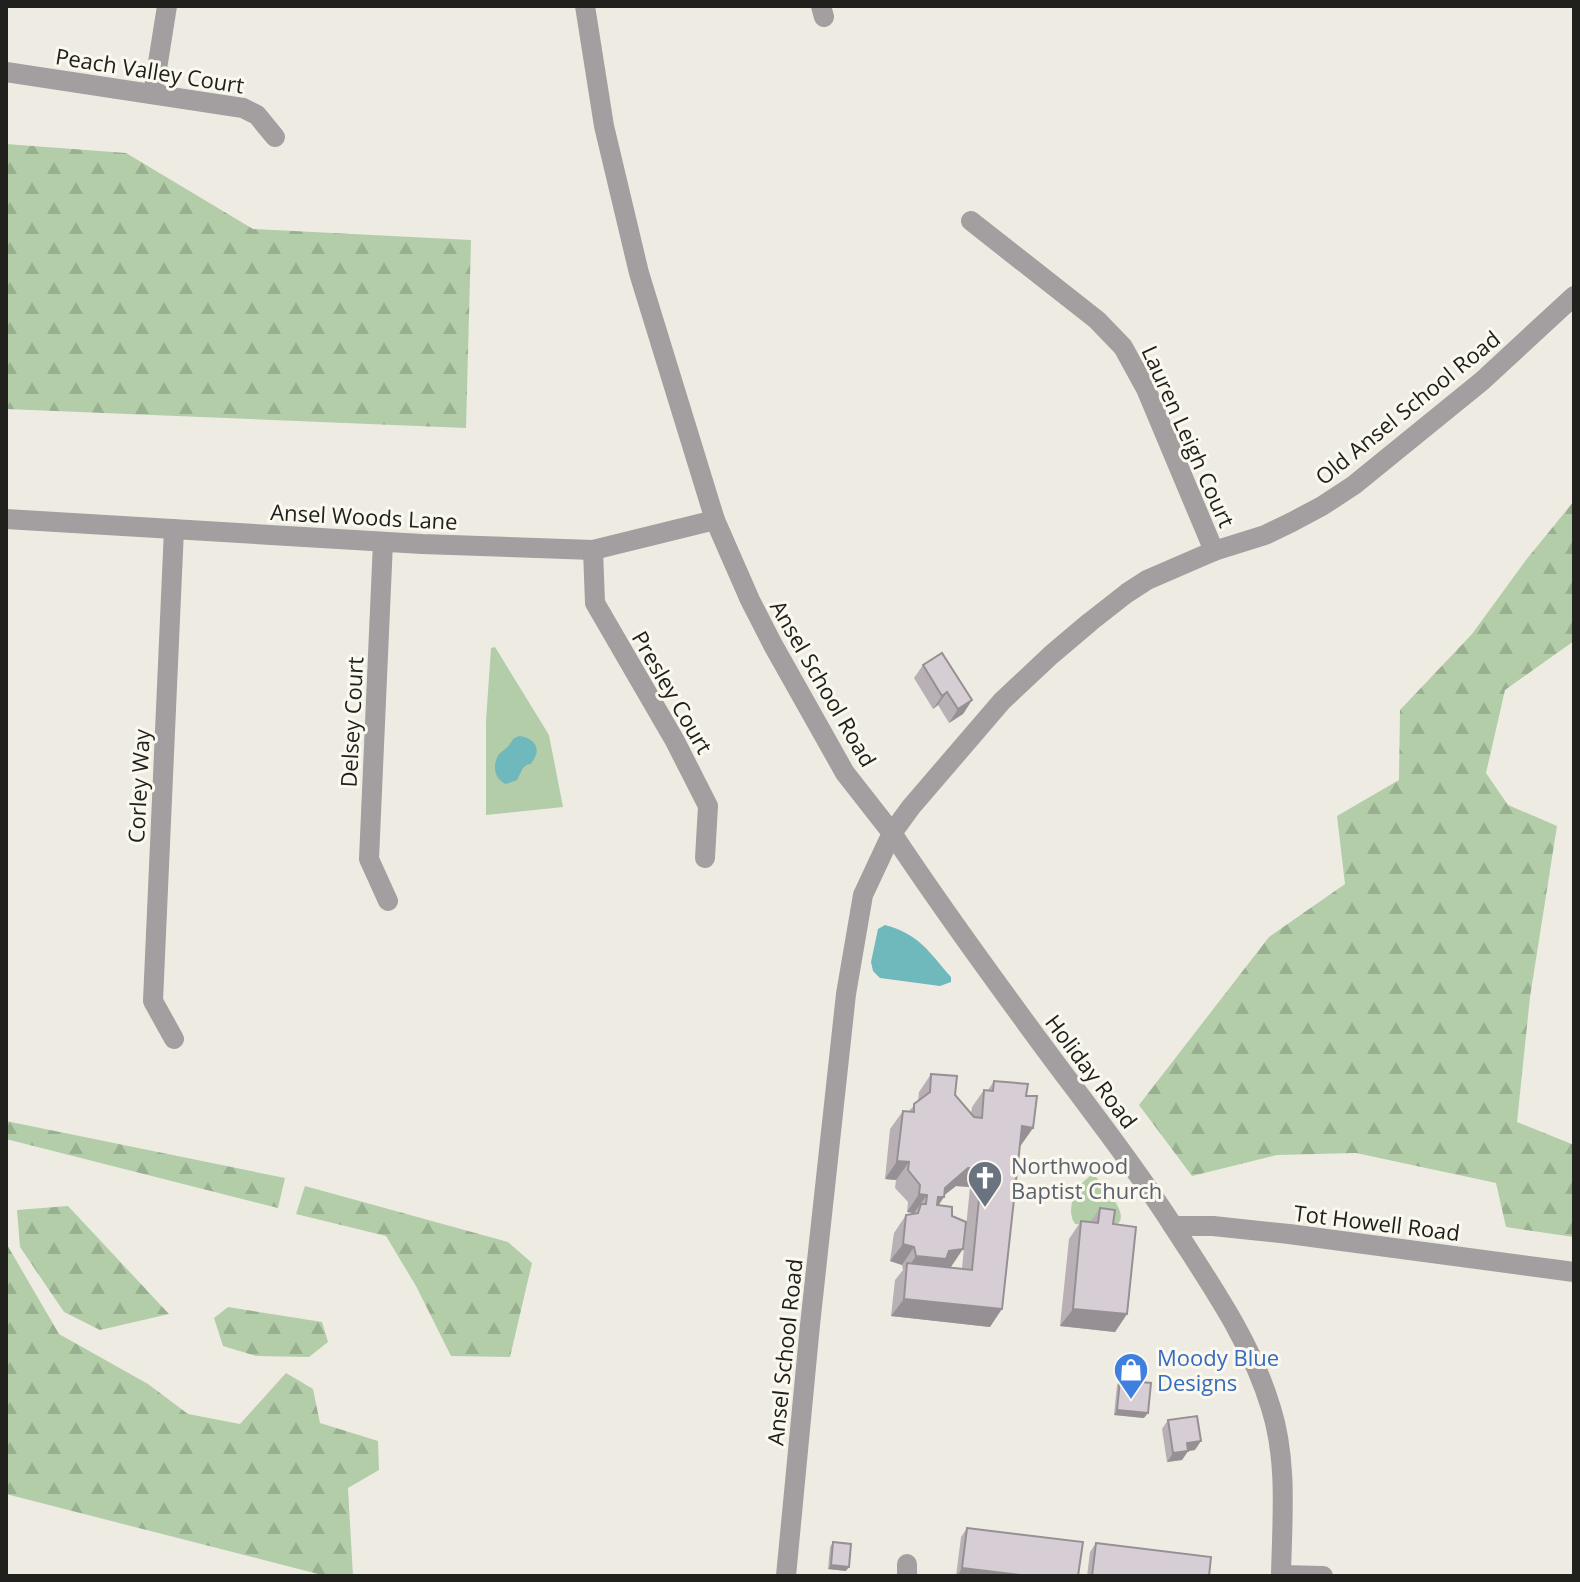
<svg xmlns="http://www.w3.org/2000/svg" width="1580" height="1582" font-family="'Open Sans',sans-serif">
<defs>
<pattern id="forest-firs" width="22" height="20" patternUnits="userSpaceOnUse" patternTransform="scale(2)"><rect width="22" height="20" fill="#b2cda8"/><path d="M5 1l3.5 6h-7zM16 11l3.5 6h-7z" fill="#99b090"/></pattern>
</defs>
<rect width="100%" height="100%" fill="#eeece2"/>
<g fill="url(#forest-firs)">
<polygon points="6,144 126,153 253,229 471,240 466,428 6,409"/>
<polygon points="1574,501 1574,641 1505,690 1486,773 1508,805 1557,826 1530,997 1517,1122 1574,1145 1574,1237 1506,1227 1496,1183 1356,1153 1277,1155 1192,1176 1139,1105 1269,937 1345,884 1337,816 1399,780 1400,710 1472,634 1526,560"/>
<polygon points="6,1121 285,1178 278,1208 6,1139"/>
<polygon points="305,1186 508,1242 532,1263 510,1357 451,1356 416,1286 386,1236 296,1214"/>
<polygon points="68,1206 169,1314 100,1330 64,1312 20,1247 17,1210"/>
<polygon points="6,1243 59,1334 148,1384 188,1414 240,1424 286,1373 313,1389 320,1423 378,1441 379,1470 348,1488 353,1576 326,1576 6,1494"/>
<polygon points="228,1307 322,1322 328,1342 309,1357 256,1356 223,1346 214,1318"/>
</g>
<g fill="#b2cda8">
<polygon points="495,647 549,735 563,807 486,815 486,721 491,648"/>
<path d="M 1090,1176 L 1096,1177 C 1103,1186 1126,1210 1120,1221 C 1119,1223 1117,1224 1115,1226 L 1075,1224 C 1065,1209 1076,1186 1090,1176 Z"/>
</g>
<g fill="#6fb8bc">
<path d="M 519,736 C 531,737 542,746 534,759 C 529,768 530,761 523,768 C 522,769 518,779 517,780 L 506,784 C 494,779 492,765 499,754 C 501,752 507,748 509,745 C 518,735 507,742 519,736 Z"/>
<path d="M 885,925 C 919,934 929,952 951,977 L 951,982 L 940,986 L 880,978 L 873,971 L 871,962 L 878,929 Z"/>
</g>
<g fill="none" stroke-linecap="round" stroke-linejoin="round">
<g stroke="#a39e9f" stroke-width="20">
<polyline points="585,6 604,126 639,273 715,520 750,600 773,645 845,773 892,833 863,895 846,994 810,1325 786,1576"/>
<polyline points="821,6 824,17"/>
<polyline points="6,72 243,108 257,115 275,137"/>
<polyline points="153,94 167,6"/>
<polyline points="971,221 1097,320 1123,347 1146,389 1214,551"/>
<polyline points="6,519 422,544 593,550 715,520"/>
<polyline points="383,542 369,859 388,901"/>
<polyline points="593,550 595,603 675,741 708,806 705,858"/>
<polyline points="174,1039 153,1001 174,529"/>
<polyline points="1173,1226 1213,1226 1289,1234 1574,1272"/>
<polyline points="1281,1575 1323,1576"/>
<polyline points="907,1576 907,1564"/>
<path d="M 1281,1576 C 1282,1520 1288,1462 1271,1408 C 1252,1344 1213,1288 1177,1232 C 1129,1157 1073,1088 1021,1016 C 977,956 933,895 892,833 L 911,807 L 1002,701 L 1051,655 L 1090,622 L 1127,593 L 1147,580 L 1214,551 L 1265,535 L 1292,522 L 1322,506 L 1354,485 L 1482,381 L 1574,296"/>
</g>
</g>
<g fill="#b9b0b6" fill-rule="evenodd">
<polygon points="923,665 972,700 963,714 949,723 938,705 933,709 914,678"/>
<path d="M 931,1074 L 955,1095 L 971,1114 L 972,1107 L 984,1090 L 988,1090 L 994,1081 L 1026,1096 L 1033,1128 L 1021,1145 L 1020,1145 L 990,1327 L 891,1316 L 895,1280 L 903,1270 L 902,1265 L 890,1261 L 894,1233 L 906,1215 L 914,1213 L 907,1212 L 908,1202 L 895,1188 L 896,1180 L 885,1179 L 890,1129 L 903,1111 L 909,1111 L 918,1101 L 919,1092 ZM 956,1186 L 970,1187 L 962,1268 L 948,1267 L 951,1267 L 938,1205 L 944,1195 Z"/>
<polygon points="1100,1208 1113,1224 1127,1314 1115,1332 1060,1326 1069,1239 1081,1221 1090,1222"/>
<polygon points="1120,1380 1144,1418 1114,1415 1117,1385"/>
<polygon points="1168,1420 1195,1450 1188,1451 1182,1460 1167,1462 1162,1429"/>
<polygon points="967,1528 1078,1576 956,1576 961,1537"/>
<polygon points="833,1542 846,1571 828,1569 830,1547"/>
<polygon points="1096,1543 1209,1576 1087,1576 1090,1552"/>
</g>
<g fill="#969094">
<polygon points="947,692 938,705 933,709 942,696"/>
<polygon points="972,700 963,714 949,723 958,709"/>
<polygon points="1022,1126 1033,1128 1021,1145 1009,1144"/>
<polygon points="897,1161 909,1162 896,1180 885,1179"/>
<polygon points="968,1168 982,1169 970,1187 956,1186 942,1197 944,1197 932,1215 925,1215 945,1188"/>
<polygon points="919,1194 927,1195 914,1213 907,1212"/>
<polygon points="903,1244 914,1247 902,1265 890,1261"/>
<polygon points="963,1249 951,1267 939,1268 907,1269 916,1256"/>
<polygon points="904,1299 1002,1309 990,1327 891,1316"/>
<polygon points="1073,1309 1127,1314 1115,1332 1060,1326"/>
<polygon points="1117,1410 1148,1413 1144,1418 1114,1415"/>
<polygon points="1201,1441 1195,1450 1188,1451 1182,1460 1167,1462 1173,1453 1187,1443"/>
<polygon points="831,1565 849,1567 846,1571 828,1569"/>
<polygon points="962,1568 1029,1576 957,1576"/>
</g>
<g fill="#d7cdd4" stroke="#969094" stroke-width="2">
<polygon points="942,653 972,700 958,709 947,692 942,696 923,665"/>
<polygon points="931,1074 957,1076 955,1095 974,1117 982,1118 984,1090 993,1091 994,1081 1028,1084 1026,1096 1037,1096 1033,1128 1022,1126 1002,1309 904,1299 907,1263 972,1270 982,1169 968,1168 945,1188 944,1197 938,1197 937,1205 952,1207 952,1216 966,1222 963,1249 949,1251 946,1259 916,1256 914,1247 903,1244 906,1215 918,1213 921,1204 926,1204 927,1195 919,1194 920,1185 908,1170 909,1162 897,1161 903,1111 914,1112 914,1104 930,1092"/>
<polygon points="1100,1208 1115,1210 1113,1224 1136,1227 1127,1314 1073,1309 1081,1221 1098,1223"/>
<polygon points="1120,1380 1151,1383 1148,1413 1117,1410"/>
<polygon points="1197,1416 1201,1441 1187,1443 1188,1451 1173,1453 1168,1420"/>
<polygon points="967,1528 1083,1542 1078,1576 1029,1576 962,1568"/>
<polygon points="833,1542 851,1544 849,1567 831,1565"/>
<polygon points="1096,1543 1211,1557 1209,1576 1092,1576"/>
</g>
<defs>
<symbol id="church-pin" viewBox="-11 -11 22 30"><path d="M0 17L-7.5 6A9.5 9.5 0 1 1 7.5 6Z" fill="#6b7280" stroke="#fbf9ef"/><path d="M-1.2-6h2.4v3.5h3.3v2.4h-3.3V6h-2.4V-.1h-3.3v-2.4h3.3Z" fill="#fff"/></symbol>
<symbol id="shop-pin" viewBox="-11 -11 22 30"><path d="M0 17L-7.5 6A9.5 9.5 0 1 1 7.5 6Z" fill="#3f7fe0" stroke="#fbf9ef"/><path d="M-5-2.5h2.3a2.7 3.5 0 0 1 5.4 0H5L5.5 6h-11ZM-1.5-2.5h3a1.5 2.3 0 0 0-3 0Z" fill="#fff"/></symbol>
</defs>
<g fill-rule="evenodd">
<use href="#church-pin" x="965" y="1158" width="40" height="54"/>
<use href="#shop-pin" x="1111" y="1350" width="40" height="54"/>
</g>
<g text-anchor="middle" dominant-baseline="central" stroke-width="6" stroke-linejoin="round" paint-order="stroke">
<g font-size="22" fill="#20201c" stroke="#fbf9ef">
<text transform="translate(150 70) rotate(9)">Peach Valley Court</text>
<text transform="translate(1407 407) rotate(-39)">Old Ansel School Road</text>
<text transform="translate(1189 436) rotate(66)">Lauren Leigh Court</text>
<text transform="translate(364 516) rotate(3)">Ansel Woods Lane</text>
<text transform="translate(824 683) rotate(60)">Ansel School Road</text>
<text transform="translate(673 692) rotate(60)">Presley Court</text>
<text transform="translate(351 722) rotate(-87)">Delsey Court</text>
<text transform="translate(138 786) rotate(-87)">Corley Way</text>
<text transform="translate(1092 1071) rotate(53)">Holiday Road</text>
<text transform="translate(1377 1222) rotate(7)">Tot Howell Road</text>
<text transform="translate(784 1352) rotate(-84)">Ansel School Road</text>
</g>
<g font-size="22" fill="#5b616d" stroke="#fbf9ef" text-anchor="start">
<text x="1011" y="1165">Northwood<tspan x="1011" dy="25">Baptist Church</tspan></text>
</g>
<g font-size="22" fill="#366cbe" stroke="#fbf9ef" text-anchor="start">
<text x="1157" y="1357">Moody Blue<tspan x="1157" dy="25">Designs</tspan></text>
</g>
</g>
<rect width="1580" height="1582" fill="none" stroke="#20201c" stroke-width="16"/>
</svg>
